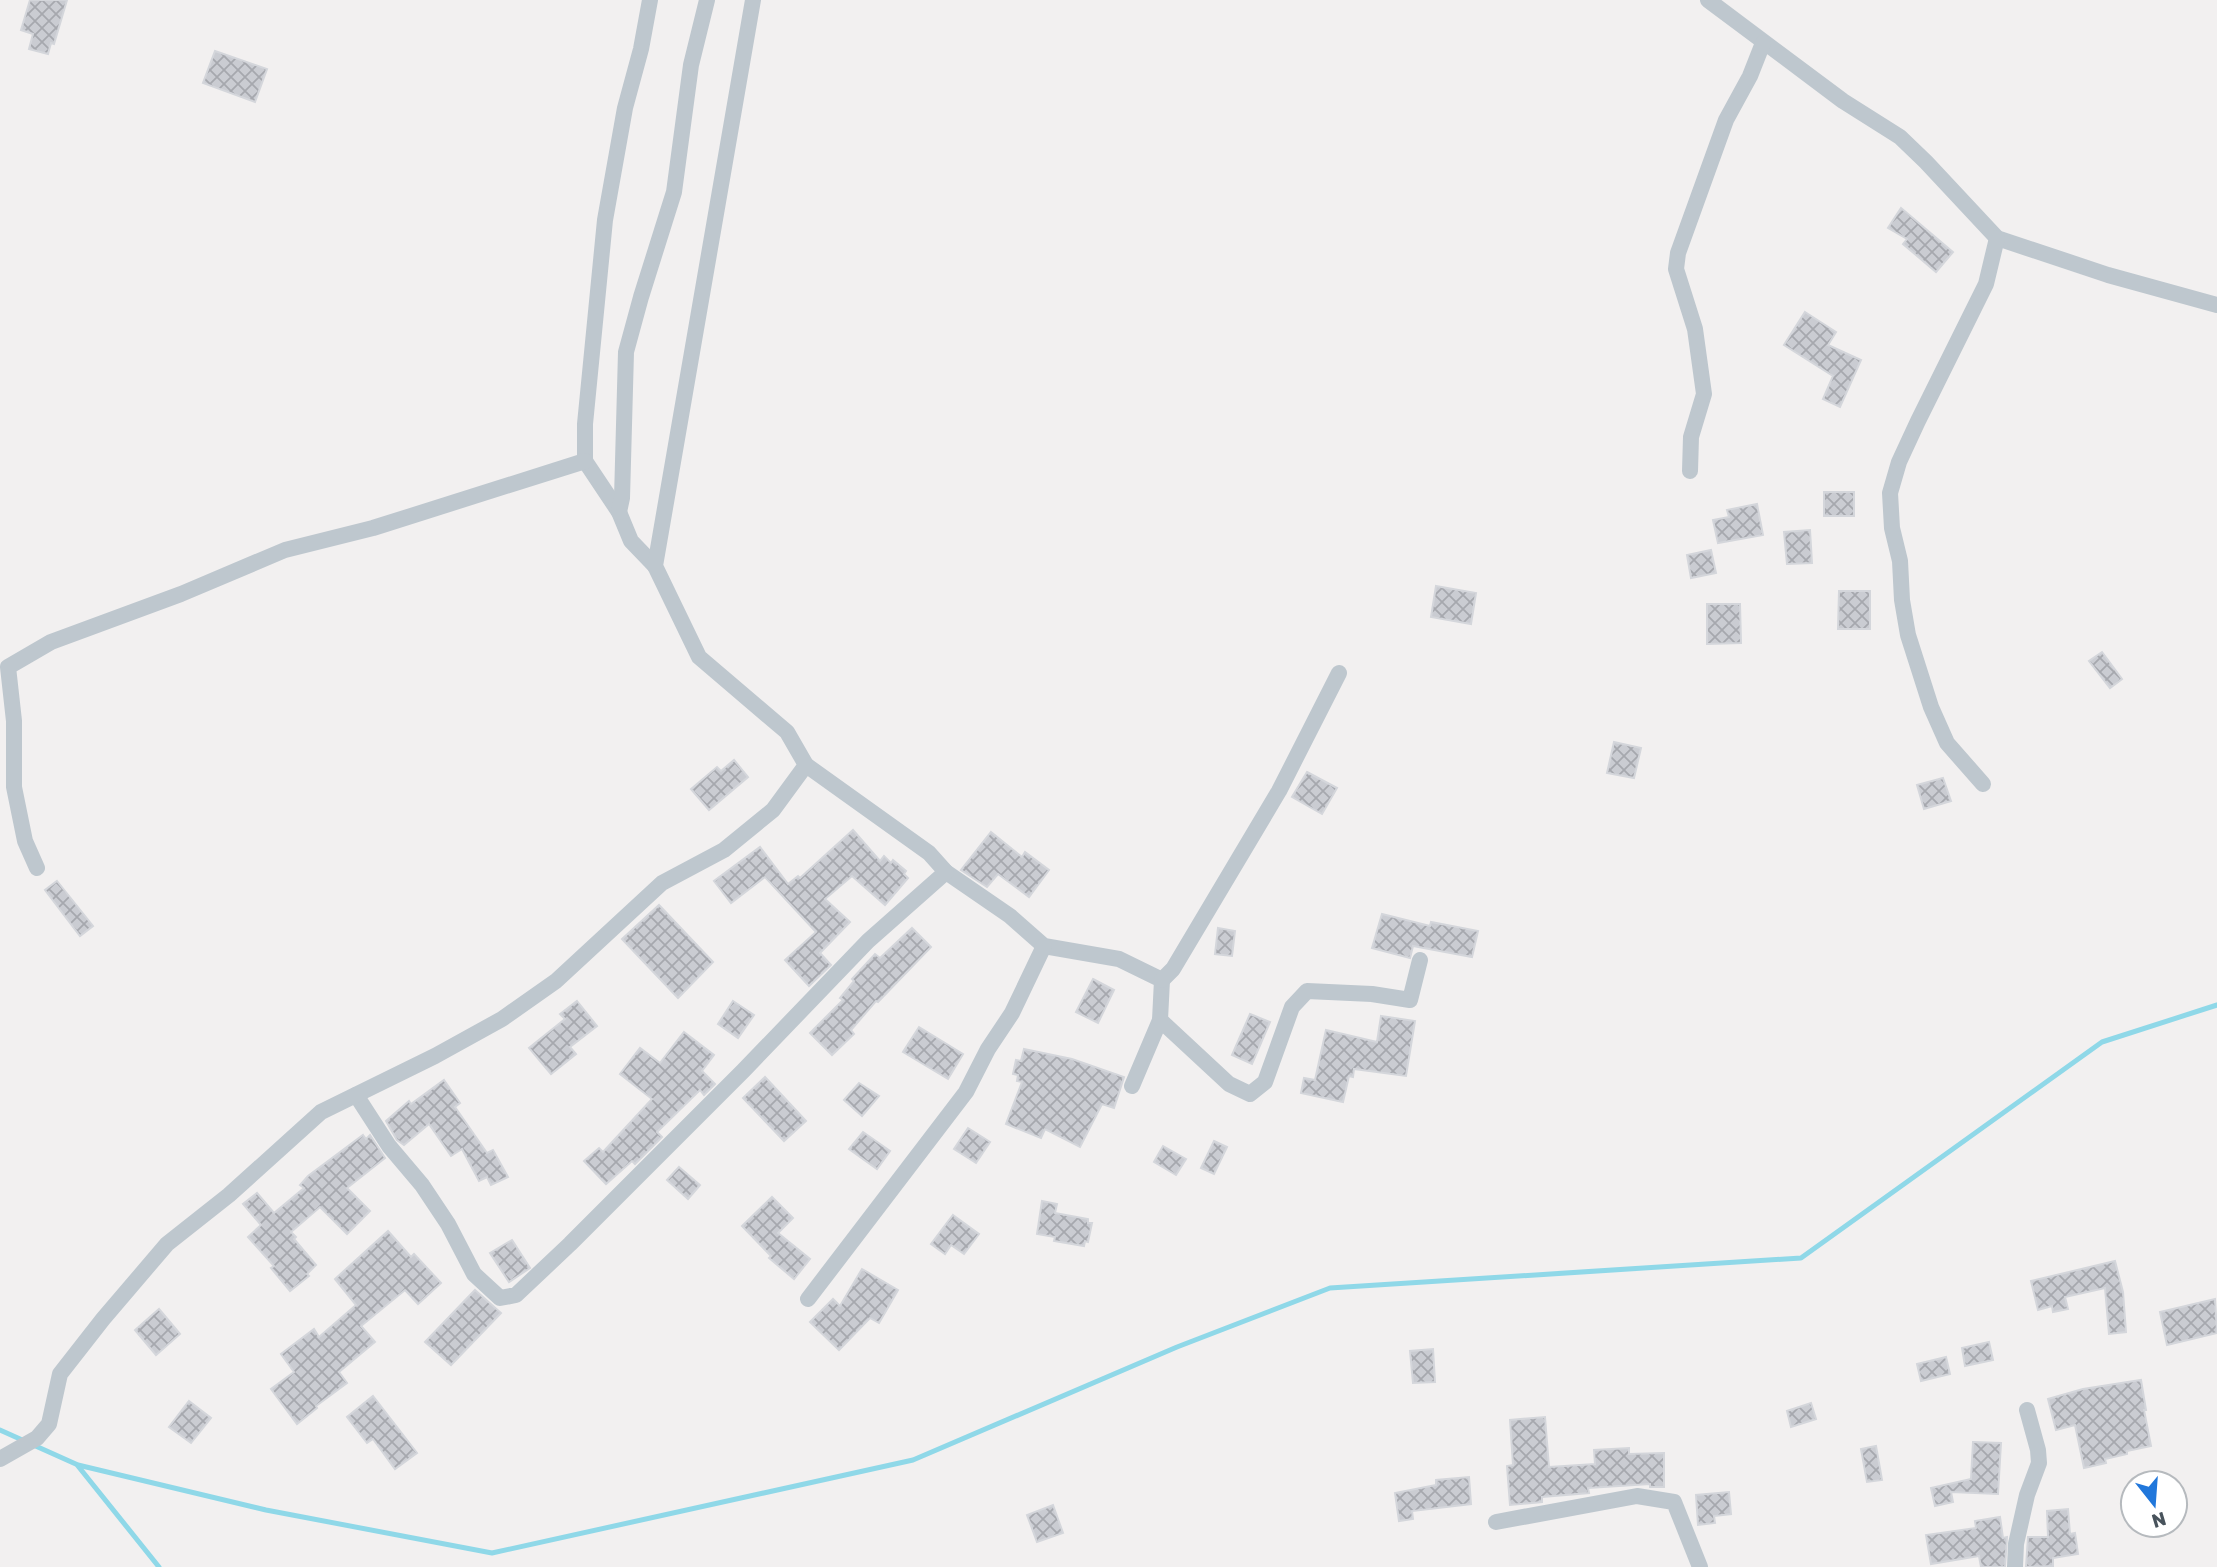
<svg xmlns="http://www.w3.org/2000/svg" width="2217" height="1567" font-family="Rubik,sans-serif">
<defs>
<pattern id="building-cross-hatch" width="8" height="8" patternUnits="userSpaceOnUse" patternTransform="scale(1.75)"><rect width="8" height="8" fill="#caccd2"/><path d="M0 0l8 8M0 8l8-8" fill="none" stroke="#a6a8ae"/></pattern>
</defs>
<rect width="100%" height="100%" fill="#f2f0f0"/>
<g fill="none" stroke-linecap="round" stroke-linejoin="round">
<g stroke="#8fd8e8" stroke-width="5">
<polyline points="0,1430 78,1465 266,1510 492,1553 913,1460 1177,1347 1330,1288 1801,1258 2102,1042 2217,1005"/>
<polyline points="78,1466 159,1567"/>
</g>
</g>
<g fill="url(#building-cross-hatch)" stroke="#d4d6db" stroke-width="2">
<polygon points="30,0 67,0 54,44 51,43 48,54 29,49 33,34 21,30"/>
<polygon points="215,51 267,69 255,102 203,83"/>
<polygon points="1901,208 1953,252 1936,272 1903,244 1907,239 1888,228"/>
<polygon points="1805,312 1836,332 1828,345 1861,360 1840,407 1823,399 1833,376 1784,345"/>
<rect x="1824" y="492" width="30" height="24"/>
<polygon points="1757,504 1763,535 1718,543 1713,520 1729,517 1727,510"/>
<polygon points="1810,530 1812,563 1787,564 1784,532"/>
<polygon points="1711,550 1716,573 1691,578 1687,555"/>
<polygon points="1436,586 1476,593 1471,624 1431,617"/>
<polygon points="1839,591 1870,591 1870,629 1838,629"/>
<polygon points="1707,604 1740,604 1741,643 1707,644"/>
<polygon points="2102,652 2122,679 2110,688 2089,661"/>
<polygon points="1614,742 1641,748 1634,778 1607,773"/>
<polygon points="734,760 748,777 709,810 691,789 717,767 721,771"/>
<polygon points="1307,772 1337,788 1322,814 1292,797"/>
<polygon points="1943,778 1951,801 1924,809 1917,785"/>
<polygon points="853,830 880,861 884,856 891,863 893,860 906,871 904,874 908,878 885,905 852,876 825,899 850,922 820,953 831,965 809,986 785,960 816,932 765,877 731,903 714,881 760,847 788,884 798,876 800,878"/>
<polygon points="991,832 1022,857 1025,852 1049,870 1029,897 998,874 987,887 961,870"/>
<polygon points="57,881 93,926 80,936 45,890"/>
<polygon points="659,905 713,962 678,998 622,939"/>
<polygon points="1382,914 1430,926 1431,922 1478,931 1472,957 1413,946 1410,958 1372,948"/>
<polygon points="912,928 931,947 878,1002 876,1001 851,1030 854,1034 832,1055 810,1033 843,1000 840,998 854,981 852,979 875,954 880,958"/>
<polygon points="1218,928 1235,931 1232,956 1215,954"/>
<polygon points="1093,979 1114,990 1098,1023 1076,1012"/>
<polygon points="577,1001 597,1026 570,1047 576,1054 551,1074 529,1048 565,1019 560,1014"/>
<polygon points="733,1001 754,1015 738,1038 718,1024"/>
<polygon points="1250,1014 1270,1022 1252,1064 1232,1055"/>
<polygon points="1381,1016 1415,1021 1406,1076 1354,1069 1353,1077 1349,1076 1343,1102 1301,1093 1304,1078 1315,1080 1326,1030 1377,1042"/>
<polygon points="919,1027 963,1054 948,1079 903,1052"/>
<polygon points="684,1032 714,1055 702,1071 715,1084 704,1095 700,1090 657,1132 662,1137 635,1164 632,1161 606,1184 584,1161 599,1148 603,1152 652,1099 620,1074 640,1048 660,1063"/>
<polygon points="1024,1049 1072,1059 1124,1077 1114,1108 1102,1104 1080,1147 1045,1129 1041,1138 1006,1124 1022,1082 1017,1081 1018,1075 1013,1074 1016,1060 1021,1061"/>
<polygon points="765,1077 806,1121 784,1141 743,1098"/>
<polygon points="444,1080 460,1103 455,1107 487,1153 493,1150 508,1177 491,1185 487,1177 479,1181 462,1149 451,1156 429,1124 404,1145 397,1140 386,1121 409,1101 411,1104"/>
<polygon points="859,1083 879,1096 862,1116 844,1100"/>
<polygon points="968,1128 990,1142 976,1163 954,1149"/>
<polygon points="863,1132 890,1151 877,1169 849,1149"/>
<polygon points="363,1135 366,1139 370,1135 385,1158 347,1188 370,1211 347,1234 320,1207 291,1232 296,1237 294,1239 316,1265 307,1274 309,1276 290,1291 271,1268 274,1266 248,1237 261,1225 243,1204 257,1193 274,1213 304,1188 300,1185 308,1176"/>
<polygon points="1214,1141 1227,1147 1214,1174 1201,1168"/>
<polygon points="1163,1146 1186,1159 1176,1175 1154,1162"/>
<polygon points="679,1167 700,1185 688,1199 667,1180"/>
<polygon points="772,1197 793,1218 778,1233 810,1259 794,1279 769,1258 771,1256 742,1226"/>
<polygon points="1042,1201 1057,1204 1055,1213 1088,1219 1088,1223 1092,1223 1088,1242 1085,1241 1084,1246 1054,1241 1055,1237 1037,1234"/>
<polygon points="953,1215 979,1234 964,1254 951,1245 945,1254 931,1244"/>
<polygon points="388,1231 411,1257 414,1254 441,1283 418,1304 405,1290 361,1326 375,1342 339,1372 347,1383 316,1406 317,1408 297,1424 271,1389 294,1372 281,1354 314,1329 319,1337 356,1305 335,1279"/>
<polygon points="512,1240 530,1268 509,1282 490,1253"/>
<polygon points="2115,1261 2123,1292 2126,1332 2109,1334 2105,1288 2065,1297 2068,1309 2053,1312 2052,1306 2038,1310 2031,1281"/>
<polygon points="862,1269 898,1290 879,1323 870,1318 839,1350 810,1322 833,1299 840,1306"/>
<polygon points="475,1290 501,1313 451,1365 425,1342"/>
<polygon points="2215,1299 2217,1333 2167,1345 2160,1312"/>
<polygon points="159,1309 180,1334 156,1355 135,1330"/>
<polygon points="1989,1342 1993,1360 1965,1366 1962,1348"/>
<polygon points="1433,1349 1435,1382 1413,1383 1410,1351"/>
<polygon points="1946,1357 1950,1374 1921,1381 1917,1364"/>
<polygon points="2141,1380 2146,1410 2144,1410 2151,1446 2127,1451 2127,1454 2105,1459 2106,1463 2084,1468 2075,1425 2056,1430 2048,1399 2083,1389"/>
<polygon points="373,1396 417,1453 395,1469 373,1439 367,1443 347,1417"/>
<polygon points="189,1401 211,1418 191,1443 169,1427"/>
<polygon points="1811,1403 1816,1419 1791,1427 1787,1411"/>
<polygon points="1545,1417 1549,1467 1595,1464 1594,1450 1629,1448 1629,1454 1664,1453 1664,1487 1650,1487 1650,1484 1588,1488 1589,1493 1542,1497 1542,1502 1510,1505 1507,1466 1513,1465 1510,1420"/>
<polygon points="1973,1442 2001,1443 1998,1494 1951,1492 1953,1502 1935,1506 1931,1488 1971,1479"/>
<polygon points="1876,1446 1882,1480 1867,1482 1861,1449"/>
<polygon points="1469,1477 1471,1504 1412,1511 1413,1519 1399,1521 1395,1493 1436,1485 1436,1480"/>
<polygon points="1729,1492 1731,1514 1714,1516 1715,1523 1698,1525 1696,1495"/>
<polygon points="1053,1505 1063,1533 1037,1542 1027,1515"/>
<polygon points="2068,1509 2070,1534 2075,1533 2078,1554 2053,1558 2053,1566 2026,1567 2028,1537 2048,1537 2047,1511"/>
<polygon points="2000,1517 2003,1538 2007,1537 2005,1567 1981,1567 1979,1556 1931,1564 1926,1535 1976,1528 1975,1521"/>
</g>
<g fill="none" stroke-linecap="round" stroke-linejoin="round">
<g stroke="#bec7ce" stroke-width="16">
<polyline points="650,0 641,49 625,108 605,220 585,424 585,461 619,512 631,541 655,566"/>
<polyline points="1708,0 1843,101 1900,137 1926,162 1997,238 2108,275 2217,305"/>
<polyline points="1690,471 1691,437 1704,394 1695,329 1676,269 1678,253 1726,120 1750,76 1763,43"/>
<polyline points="619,512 622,498 626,352 641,297 674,192 691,65 707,0"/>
<polyline points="1983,784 1947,743 1931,707 1908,635 1902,600 1900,561 1892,528 1890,493 1899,462 1918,421 1986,284 1997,238"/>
<polyline points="37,868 25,841 14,787 14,721 8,667 51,642 181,594 285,550 373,528 585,461"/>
<polyline points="946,872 1010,916 1044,946 1119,959 1162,980 1160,1020 1132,1086"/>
<polyline points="1162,980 1173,969 1279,791 1339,673"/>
<polyline points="1160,1020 1229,1084 1250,1094 1265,1082 1292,1007 1307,991 1372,994 1410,1000 1420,960"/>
<polyline points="356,1095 389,1146 422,1185 448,1224 474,1274 500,1298 516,1295 570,1244 743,1071 868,941 946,872 929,853 806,765"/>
<polyline points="808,1299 966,1092 988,1049 1012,1013 1044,946"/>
<polyline points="0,1459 37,1438 49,1424 60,1374 103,1319 167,1244 229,1195 321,1112 435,1056 502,1019 556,981 662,883 724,850 773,810 806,765 787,732 699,657 655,566 753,0"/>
<polyline points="1496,1522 1637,1496 1674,1502 1700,1567"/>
<polyline points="2015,1567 2016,1544 2027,1495 2039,1463 2038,1450 2027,1410"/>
</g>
</g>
<g transform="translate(2154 1504) rotate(163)"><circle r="33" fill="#ffffff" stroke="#b6babe" stroke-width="2"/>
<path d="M0-5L12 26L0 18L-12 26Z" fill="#2177db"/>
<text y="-10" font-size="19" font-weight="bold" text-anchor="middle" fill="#48535c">N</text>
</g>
</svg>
